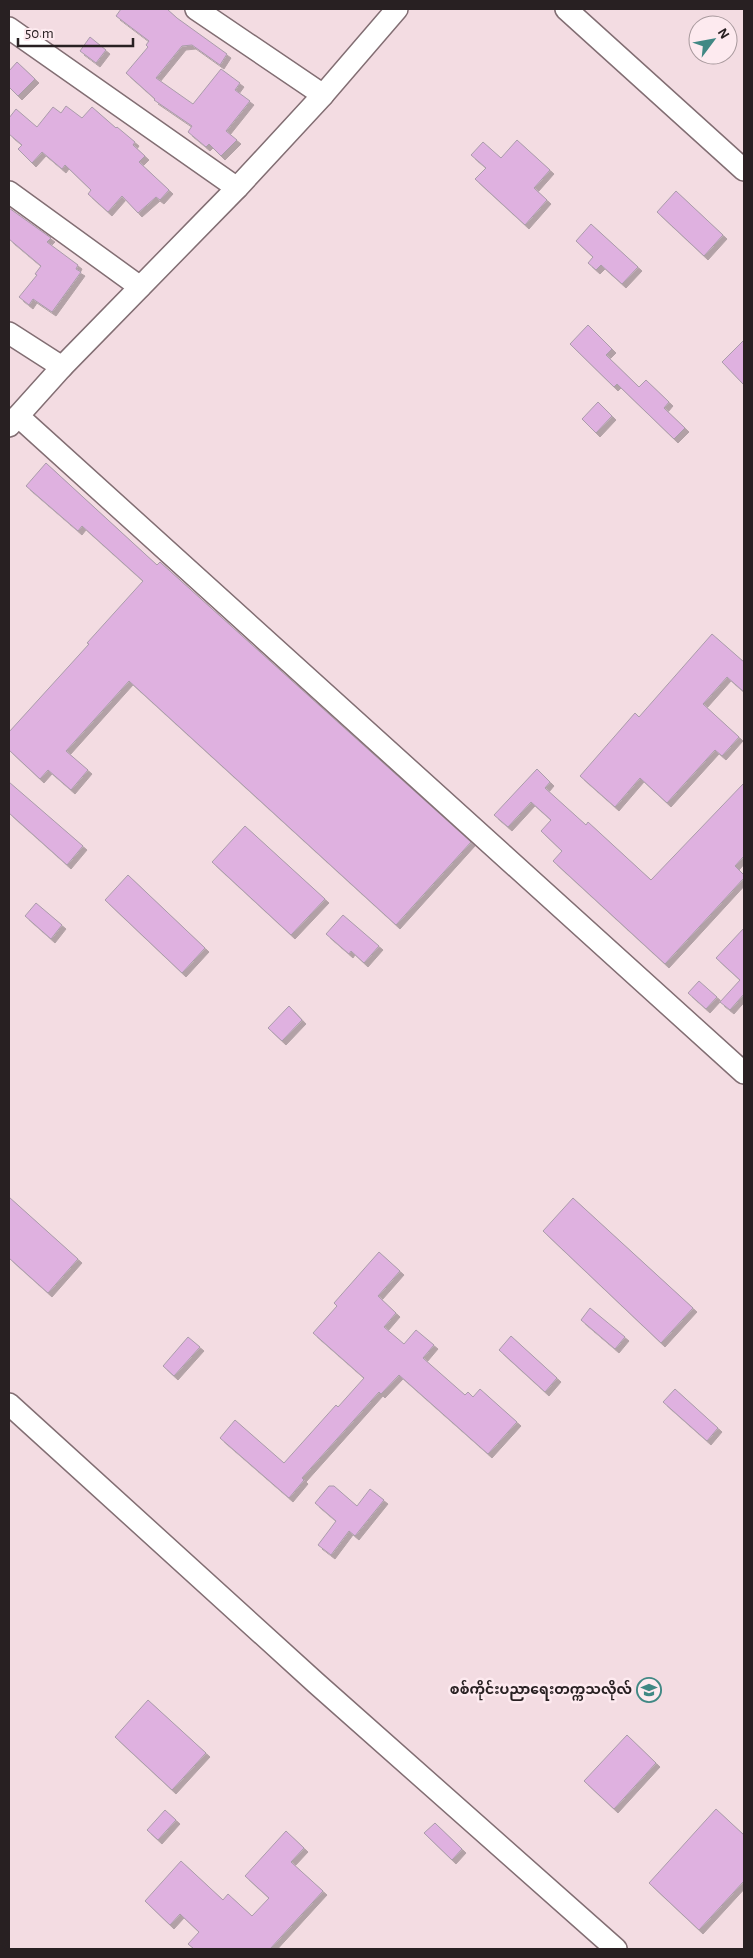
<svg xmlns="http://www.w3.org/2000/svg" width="753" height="1958" font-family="'Alegreya Sans','Noto Sans Myanmar',sans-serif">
<defs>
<filter id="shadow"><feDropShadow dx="4" dy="4" stdDeviation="0" flood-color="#0004"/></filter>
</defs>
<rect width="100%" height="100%" fill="#f3dce2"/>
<g fill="#dfb1e0" stroke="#aa9caa" filter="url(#shadow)">
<polygon points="121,9 167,9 177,18 227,54 220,65 192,45 182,46 156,78 193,104 221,69 240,83 235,90 250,101 226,131 237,140 221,156 209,144 206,147 188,132 192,126 154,100 155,99 126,73 148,47 146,45 149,41 116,16"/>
<polygon points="90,37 106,50 96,63 80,51"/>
<polygon points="17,62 35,79 18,96 9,87 9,71"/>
<polygon points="66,106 82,118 92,107 116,128 117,127 135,142 133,145 145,156 139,162 169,190 160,200 156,197 138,213 122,196 108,212 88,194 91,190 65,165 62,169 42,152 32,163 18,149 22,145 9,134 9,118 16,109 37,127 53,107 61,113"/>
<polygon points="517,140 550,170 534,188 547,200 525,225 475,179 486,168 471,155 483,142 501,158"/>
<polygon points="676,191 723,235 704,256 657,212"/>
<polygon points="9,208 51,238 47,242 78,265 76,269 81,272 52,312 33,299 29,305 19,297 37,275 35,274 41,266 9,239"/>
<polygon points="591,224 638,267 622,284 601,265 596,270 588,263 593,257 576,241"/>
<polygon points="588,325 612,349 606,355 639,387 646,380 669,402 664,408 685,428 674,439 617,384 614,387 570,344"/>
<polygon points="744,340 744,385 722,362"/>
<polygon points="598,402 612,416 596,433 582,419"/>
<polygon points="46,463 157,565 160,562 471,842 396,925 129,681 66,751 88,770 71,790 48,770 40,779 9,750 9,732 89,644 87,643 143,581 82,526 78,531 26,486"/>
<polygon points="712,634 744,662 744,692 727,677 703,704 739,737 722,756 715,750 667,803 640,778 615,807 580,776 635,713 639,717"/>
<polygon points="537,769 550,782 545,788 586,825 588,822 651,880 744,783 744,856 735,866 744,875 744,878 665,964 553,861 562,851 541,831 551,820 531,802 508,827 494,815"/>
<polygon points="9,782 83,846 67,865 9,813"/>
<polygon points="245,826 325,899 291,935 212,862"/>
<polygon points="128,875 205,948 182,973 105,900"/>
<polygon points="36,903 62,925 51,939 25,916"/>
<polygon points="343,915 379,946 364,963 351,951 349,954 326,934"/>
<polygon points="744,928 744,994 730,1010 720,1002 740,980 716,958"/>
<polygon points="699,981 717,997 706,1009 688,993"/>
<polygon points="289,1006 302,1020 282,1041 268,1028"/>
<polygon points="9,1197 78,1259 48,1293 9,1258"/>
<polygon points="573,1198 693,1308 661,1343 543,1231"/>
<polygon points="379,1252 400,1271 378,1296 396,1313 384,1327 404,1344 416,1330 434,1345 423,1358 465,1395 468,1392 473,1397 480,1389 517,1422 488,1454 399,1375 381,1394 379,1392 302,1478 304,1480 289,1498 220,1438 235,1420 284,1463 336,1405 338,1407 364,1378 313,1333 337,1306 334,1303"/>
<polygon points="590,1308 625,1337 615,1349 581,1320"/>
<polygon points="511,1336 557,1378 545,1392 499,1350"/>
<polygon points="188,1337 200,1347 174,1376 163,1366"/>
<polygon points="675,1389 718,1428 707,1441 663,1402"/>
<polygon points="329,1486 334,1486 357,1506 370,1489 384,1500 355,1536 349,1531 331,1555 318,1545 336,1521 315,1503"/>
<polygon points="148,1700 206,1753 172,1790 115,1737"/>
<polygon points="627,1735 656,1763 614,1809 584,1781"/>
<polygon points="716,1809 744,1835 744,1881 699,1930 649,1883"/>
<polygon points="165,1810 176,1820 158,1840 147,1830"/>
<polygon points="435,1823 462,1849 452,1860 424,1833"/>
<polygon points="286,1831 304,1848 291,1862 323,1891 270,1949 194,1949 188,1944 199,1932 180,1914 170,1925 145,1901 181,1861 223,1900 228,1894 252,1916 269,1898 245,1876"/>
</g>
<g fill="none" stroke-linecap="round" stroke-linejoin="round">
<defs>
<g id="minor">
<polyline points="196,9 323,95"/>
<polyline points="566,9 744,170"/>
<polyline points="9,28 237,188"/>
<polyline points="9,192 140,287"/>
<polyline points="9,333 62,367"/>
<polyline points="18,416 744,1073"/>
<polyline points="9,426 62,367 237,188 323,95 397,9"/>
<polyline points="9,1404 316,1683 616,1949"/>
</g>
</defs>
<use href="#minor" stroke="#826e73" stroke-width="24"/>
<use href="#minor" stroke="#fff" stroke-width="21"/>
</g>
<defs>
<symbol id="university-ring" viewBox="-11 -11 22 22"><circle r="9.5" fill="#fdeaef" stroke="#408884" stroke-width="1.5"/><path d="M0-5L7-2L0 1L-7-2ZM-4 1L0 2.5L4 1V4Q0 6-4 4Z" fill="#408884"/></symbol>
</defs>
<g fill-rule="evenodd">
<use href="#university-ring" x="635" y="1676" width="28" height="28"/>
</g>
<g text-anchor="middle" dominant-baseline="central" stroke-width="5" stroke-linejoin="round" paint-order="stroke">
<g font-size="14" font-weight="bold" fill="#282022" stroke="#fdeaef" text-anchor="end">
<text x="632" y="1690">စစ်ကိုင်းပညာရေးတက္ကသလိုလ်</text>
</g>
</g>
<rect width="753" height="1958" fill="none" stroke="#282022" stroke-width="20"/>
<g transform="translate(713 40) rotate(58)"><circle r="24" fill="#fdeaef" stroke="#a8999d"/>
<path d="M0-4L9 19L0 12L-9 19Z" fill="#408884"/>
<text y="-8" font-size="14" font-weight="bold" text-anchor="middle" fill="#282022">N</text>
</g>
<path d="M18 38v8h115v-8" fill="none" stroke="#282022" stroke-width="2.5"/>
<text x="25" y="38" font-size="15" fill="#282022" stroke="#fdeaef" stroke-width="4" paint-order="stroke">50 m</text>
</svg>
